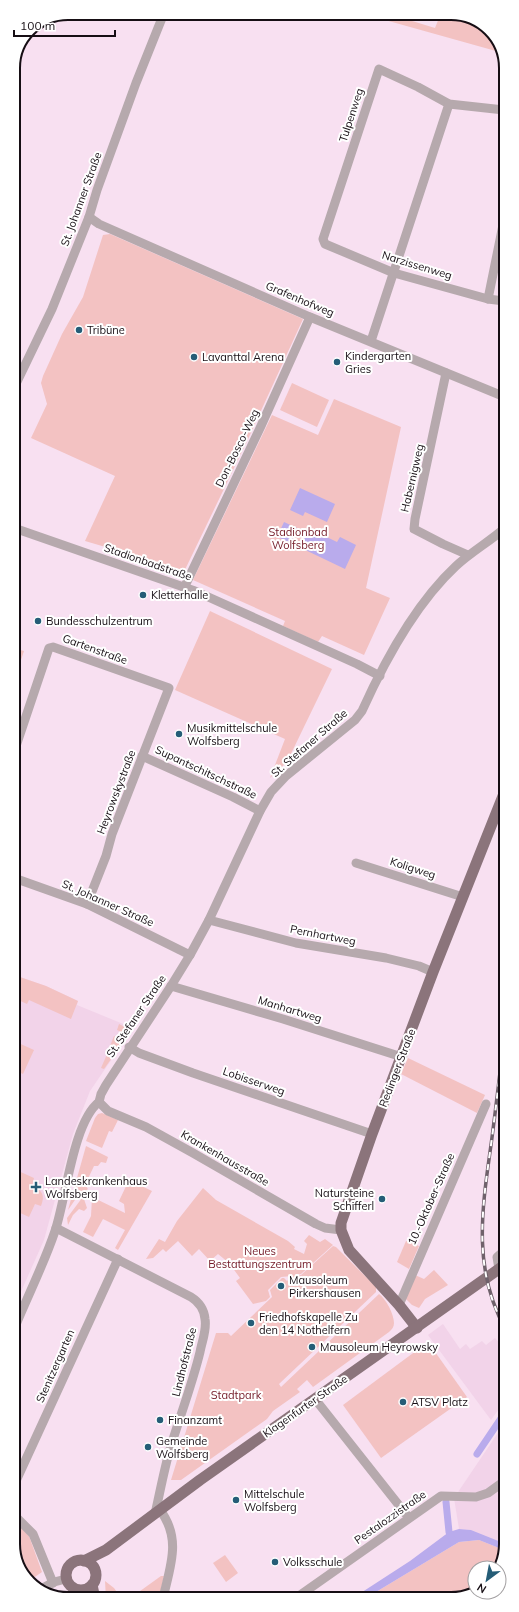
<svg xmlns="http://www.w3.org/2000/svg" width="519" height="1612" font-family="Mulish,sans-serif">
<rect width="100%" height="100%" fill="#f8e0f1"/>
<g fill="#f2d3e9">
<polygon points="14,975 46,986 78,1001 77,1005 133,1028 90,1091 73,1134 44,1240 15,1305"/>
<polygon points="443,1324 460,1349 466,1344 470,1349 482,1341 486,1345 495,1338 501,1345 505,1342 506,1343 506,1399 491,1420 428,1335"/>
<polygon points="506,1421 506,1544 471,1530 459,1529 454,1498"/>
</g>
<g fill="#f3c2c2">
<polygon points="360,13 386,13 435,28 441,13 455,13 487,26 503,53"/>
<polygon points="504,73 504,106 500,106"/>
<polygon points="110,234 303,319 249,437 181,578 118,557 119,551 85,541 115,476 31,438 47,404 41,383 43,376 62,334 83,297 103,235"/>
<polygon points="292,383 329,400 317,427 280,410"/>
<polygon points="334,399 401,427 366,588 390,598 364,655 322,636 318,642 283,626 285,621 193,580 272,415 318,435"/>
<polygon points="210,611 332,669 287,762 270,778 285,739 175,690"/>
<polygon points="17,649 24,651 21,660 14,658"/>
<polygon points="14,975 46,986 78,1001 71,1019 29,1000 27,1004 14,998"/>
<polygon points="119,1024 131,1030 128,1035 117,1030"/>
<polygon points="114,1036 124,1041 118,1049 110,1046"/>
<polygon points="14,1041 34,1050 23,1074 14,1070"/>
<polygon points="108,1052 114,1055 104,1069 101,1068"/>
<polygon points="408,1058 485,1095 477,1113 401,1074"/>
<polygon points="102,1113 118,1120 112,1132 109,1131 102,1148 86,1141 95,1118 98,1114"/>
<polygon points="86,1146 108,1157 106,1163 101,1162 98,1166 94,1166 85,1185 88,1189 77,1197 68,1210"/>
<path d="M 14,1169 L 34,1178 L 32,1186 C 43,1190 45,1196 41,1206 L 35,1204 L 29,1217 L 18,1212 L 19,1193 L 21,1188 L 20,1184 L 17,1182 L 14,1183 Z"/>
<polygon points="129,1180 152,1191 118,1250 115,1248 125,1230 103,1219 93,1237 83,1232 91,1216 92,1197 125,1213 124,1204 119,1201"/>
<path d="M 203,1188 L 216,1200 L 288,1241 L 295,1247 L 294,1249 L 304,1254 L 307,1244 L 304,1241 L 309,1235 L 320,1242 L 325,1239 L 333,1245 L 301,1274 L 295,1275 L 301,1275 L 333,1246 L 336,1247 L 376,1287 L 376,1292 L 279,1384 L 281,1387 L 379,1294 C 386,1299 394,1314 394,1323 C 394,1327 392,1329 389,1332 L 313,1387 L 307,1380 L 297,1389 L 300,1392 L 273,1411 L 267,1419 L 181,1480 L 171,1480 L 216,1333 L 228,1333 L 231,1336 L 272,1297 L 270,1290 L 282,1278 L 284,1278 L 287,1281 L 292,1276 L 281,1277 L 268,1290 L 270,1297 L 266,1301 L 253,1304 L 236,1281 L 240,1278 L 229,1263 L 218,1254 L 210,1261 L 199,1249 L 192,1256 L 178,1241 L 166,1252 L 163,1249 L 153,1258 L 146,1259 L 159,1239 L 165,1242 L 177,1221 Z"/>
<polygon points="82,1198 84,1199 87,1208 84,1211 79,1209 73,1215 68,1225 67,1218"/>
<polygon points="406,1241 419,1246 409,1269 397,1262"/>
<polygon points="434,1270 448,1285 425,1299 419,1308 412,1305 405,1298 415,1275 424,1279"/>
<polygon points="428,1342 467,1397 381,1458 343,1405"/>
<polygon points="15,1521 29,1536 42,1572 29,1581 15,1558"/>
<polygon points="479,1540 504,1550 498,1568 475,1568 475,1588 457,1597 366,1598 459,1542"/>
<polygon points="225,1555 238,1573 226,1582 213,1563"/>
<polygon points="161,1576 164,1576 159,1598 129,1599"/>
<polygon points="105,1581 114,1588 122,1599 106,1599"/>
</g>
<g fill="#b9abec">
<polygon points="300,488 335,504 327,522 305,512 303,516 290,510"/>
<polygon points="284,522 297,528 291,543 277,537"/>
<polygon points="308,528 337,542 340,537 356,545 345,569 299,547"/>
<polygon points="459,1529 471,1530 506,1544 504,1550 479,1540 459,1542 366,1598 353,1598 410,1561 449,1532"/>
<polygon points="475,1588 475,1591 465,1597 457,1597"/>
</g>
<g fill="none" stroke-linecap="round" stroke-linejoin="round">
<g stroke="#b9abec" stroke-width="7">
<polyline points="477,1454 506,1411"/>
<polyline points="446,1502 449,1532 452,1539"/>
</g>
<g stroke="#b6a9ad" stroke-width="9">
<polyline points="100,13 107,16"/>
<polyline points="504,110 449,104 418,87 379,69 323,239 325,244 394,273 488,299 504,301"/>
<polyline points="89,217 99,224 310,317 505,397"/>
<polyline points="488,299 504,220"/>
<polyline points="371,341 449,104"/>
<polyline points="446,373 415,519 414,529 443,544 468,555"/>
<polyline points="13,390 52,309 89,217 97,190 136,83 164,13"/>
<polyline points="14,528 195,591 357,664 380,676"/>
<polyline points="184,588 261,426 310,317"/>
<polyline points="14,752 49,648 53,647 169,688 112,834 106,856 87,904"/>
<polyline points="142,756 233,797 260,811"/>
<polyline points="356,863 463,897"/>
<polyline points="14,878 87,904 190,955"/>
<polyline points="209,920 296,943 386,958 419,966 433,972"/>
<polyline points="171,986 283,1019 402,1057"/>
<polyline points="129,1047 139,1053 193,1073 372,1134"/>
<path d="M 99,1102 L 101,1094 L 106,1085 L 171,986 L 190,955 L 209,920 L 260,811 L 271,792 L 286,776 L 355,720 L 362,711 C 385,660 415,604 456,566 C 471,552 489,542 505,528"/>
<polyline points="99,1102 108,1111 146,1127 193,1153 316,1224 325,1228 341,1230"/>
<path d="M 56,1228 L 191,1297 C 199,1302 204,1308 205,1319 C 207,1330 202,1341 200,1352 C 192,1385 180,1416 170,1449 C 164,1470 160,1492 155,1514"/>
<polyline points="499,1269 497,1257 506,1249"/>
<polyline points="399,1305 486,1104"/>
<path d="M 15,1327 C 28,1295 44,1264 55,1231 C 66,1199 73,1122 99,1102"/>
<polyline points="315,1399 409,1518"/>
<polyline points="15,1483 118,1259"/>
<path d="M 160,1510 C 182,1539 170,1567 163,1598"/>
<polyline points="15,1516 33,1534 53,1583"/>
<polyline points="41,1589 54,1582 66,1579"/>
<polyline points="296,1598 441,1496 476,1497 488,1493 506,1480"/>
</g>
<g stroke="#8b747b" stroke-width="11">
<polyline points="417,1328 399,1305 349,1250 341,1230 341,1223 372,1134 433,972 505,791"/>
<circle cx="81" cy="1575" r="15"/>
<polyline points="84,1561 106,1550 200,1480 506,1264"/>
<polyline points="92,1585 95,1599"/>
</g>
<defs>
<path id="rail" d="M 505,1033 C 500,1070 496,1108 491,1145 C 482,1209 472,1270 506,1330"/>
</defs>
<use href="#rail" stroke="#6f616b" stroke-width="3.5"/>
<use href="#rail" stroke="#fff" stroke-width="2" stroke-dasharray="6" stroke-linecap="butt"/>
</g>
<g fill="#255d77" stroke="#fff" stroke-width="1.5">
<circle cx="79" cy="330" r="4"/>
<circle cx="194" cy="357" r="4"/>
<circle cx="337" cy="362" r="4"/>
<circle cx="143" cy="595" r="4"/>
<circle cx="38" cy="621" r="4"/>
<circle cx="179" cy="734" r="4"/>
<path d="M34 1181h4v4h4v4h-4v4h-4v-4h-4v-4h4z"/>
<circle cx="382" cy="1199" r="4"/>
<circle cx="281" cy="1286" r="4"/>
<circle cx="251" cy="1323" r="4"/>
<circle cx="312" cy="1347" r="4"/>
<circle cx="403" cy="1402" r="4"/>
<circle cx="160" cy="1420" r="4"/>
<circle cx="148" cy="1447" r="4"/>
<circle cx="236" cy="1500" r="4"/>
<circle cx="275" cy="1562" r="4"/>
</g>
<g text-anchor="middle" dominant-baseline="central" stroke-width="4" stroke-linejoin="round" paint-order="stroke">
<g font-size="11" fill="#160e14" stroke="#fff">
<text transform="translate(351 115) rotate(-72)">Tulpenweg</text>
<text transform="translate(81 199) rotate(-70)">St. Johanner Straße</text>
<text transform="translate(417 265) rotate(17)">Narzissenweg</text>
<text transform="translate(300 299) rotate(23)">Grafenhofweg</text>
<text transform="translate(237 448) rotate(-64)">Don-Bosco-Weg</text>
<text transform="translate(412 478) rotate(-77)">Habernigweg</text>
<text transform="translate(148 562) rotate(19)">Stadionbadstraße</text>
<text transform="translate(95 649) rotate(20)">Gartenstraße</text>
<text transform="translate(309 743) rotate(-41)">St. Stefaner Straße</text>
<text transform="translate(206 772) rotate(25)">Supantschitschstraße</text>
<text transform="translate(116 792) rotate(-69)">Heyrowskystraße</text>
<text transform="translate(413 868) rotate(18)">Koligweg</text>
<text transform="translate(108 903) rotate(24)">St. Johanner Straße</text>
<text transform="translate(323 935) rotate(11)">Pernhartweg</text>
<text transform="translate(290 1009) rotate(17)">Manhartweg</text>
<text transform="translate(136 1016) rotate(-56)">St. Stefaner Straße</text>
<text transform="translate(397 1068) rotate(-69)">Redinger Straße</text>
<text transform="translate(254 1081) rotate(19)">Lobisserweg</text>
<text transform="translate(225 1158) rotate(30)">Krankenhausstraße</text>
<text transform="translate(431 1199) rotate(-66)">10.-Oktober-Straße</text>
<text transform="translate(184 1362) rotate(-76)">Lindhofstraße</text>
<text transform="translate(55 1366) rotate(-66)">Stenitzergarten</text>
<text transform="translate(305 1406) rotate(-35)">Klagenfurter Straße</text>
<text transform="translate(390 1517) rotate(-35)">Pestalozzistraße</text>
</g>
<g font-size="11" fill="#160e14" stroke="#fff" text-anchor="start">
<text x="87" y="330">Tribüne</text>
<text x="345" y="356">Kindergarten<tspan x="345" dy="13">Gries</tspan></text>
<text x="202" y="357">Lavanttal Arena</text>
<text x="151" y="595">Kletterhalle</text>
<text x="46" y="621">Bundesschulzentrum</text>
<text x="187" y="728">Musikmittelschule<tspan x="187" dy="13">Wolfsberg</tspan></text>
<text x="45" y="1181">Landeskrankenhaus<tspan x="45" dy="13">Wolfsberg</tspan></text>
<text x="374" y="1193" text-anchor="end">Natursteine<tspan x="374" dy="13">Schifferl</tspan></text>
<text x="289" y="1280">Mausoleum<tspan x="289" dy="13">Pirkershausen</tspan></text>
<text x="259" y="1317">Friedhofskapelle Zu<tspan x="259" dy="13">den 14 Nothelfern</tspan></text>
<text x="320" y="1347">Mausoleum Heyrowsky</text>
<text x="411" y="1402">ATSV Platz</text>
<text x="168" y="1420">Finanzamt</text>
<text x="156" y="1441">Gemeinde<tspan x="156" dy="13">Wolfsberg</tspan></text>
<text x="244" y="1494">Mittelschule<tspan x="244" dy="13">Wolfsberg</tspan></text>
<text x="283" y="1562">Volksschule</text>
</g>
<g font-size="11" fill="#731926" stroke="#fff">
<text x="298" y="532">Stadionbad<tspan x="298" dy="13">Wolfsberg</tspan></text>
<text x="260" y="1251">Neues<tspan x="260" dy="13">Bestattungszentrum</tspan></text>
<text x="236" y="1395">Stadtpark</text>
</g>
</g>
<path d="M0 0H519V1612H0ZM68 20H451A48 48 0 0 1 499 68V1544A48 48 0 0 1 451 1592H68A48 48 0 0 1 20 1544V68A48 48 0 0 1 68 20Z" fill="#fff" fill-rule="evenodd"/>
<path fill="none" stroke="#160e14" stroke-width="2" d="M68 20H451A48 48 0 0 1 499 68V1544A48 48 0 0 1 451 1592H68A48 48 0 0 1 20 1544V68A48 48 0 0 1 68 20Z"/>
<g transform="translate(487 1580) rotate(212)"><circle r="19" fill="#ffffff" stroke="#a29fa1"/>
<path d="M0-3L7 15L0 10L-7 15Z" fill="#255d77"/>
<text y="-6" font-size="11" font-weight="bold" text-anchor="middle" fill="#160e14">N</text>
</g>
<path d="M14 30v6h101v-6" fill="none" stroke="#160e14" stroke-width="2"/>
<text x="20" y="30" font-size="12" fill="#160e14" stroke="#ffffff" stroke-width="3" paint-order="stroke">100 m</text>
</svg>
